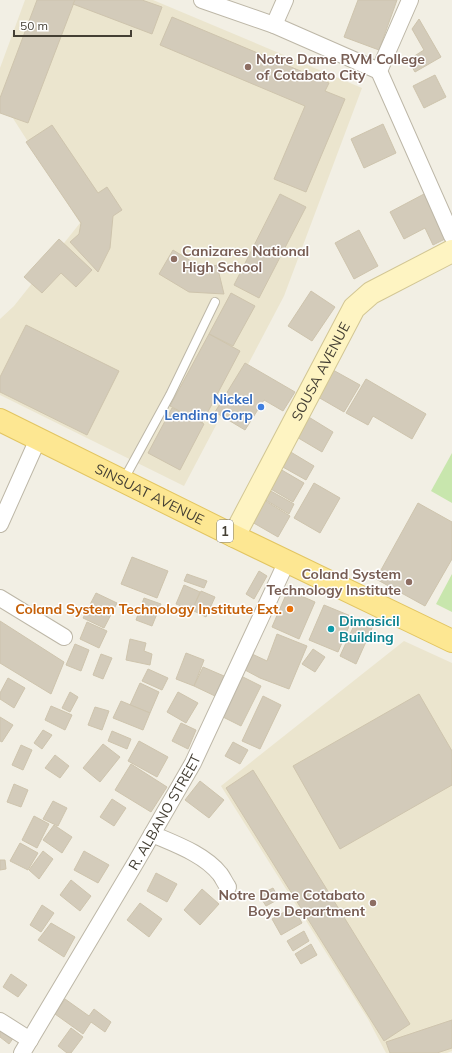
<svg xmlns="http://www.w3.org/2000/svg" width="452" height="1053" font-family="Mulish,sans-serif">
<rect width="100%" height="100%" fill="#f2efe4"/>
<g fill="#ebe5ce">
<polygon points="25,0 153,0 362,88 284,296 184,486 0,395 0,319 14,306 80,223 0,98 0,68"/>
<polygon points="404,641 452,663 452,1051 447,1053 386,1053 368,1019 221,786"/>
</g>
<g fill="#c8e6ad">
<polygon points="452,453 452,503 431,491"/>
<polygon points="452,574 452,612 436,604"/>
</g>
<g fill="#d3cbba" stroke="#cec4ad">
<polygon points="37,0 75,0 28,123 0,113 0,98"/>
<polygon points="75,0 142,0 162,7 152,34 73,4"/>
<polygon points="358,0 397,0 379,50 344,37"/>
<polygon points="172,17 329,83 325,91 345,99 306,192 274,179 305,106 160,45"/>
<polygon points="419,19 441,57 415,72 408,60 424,50 412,29"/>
<polygon points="435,75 446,97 424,108 413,86"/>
<polygon points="383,124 396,153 364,168 351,139"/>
<polygon points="52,125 98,193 107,187 122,210 113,216 110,248 98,272 70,242 79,234 81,223 26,142"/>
<polygon points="280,194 306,207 259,298 234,285"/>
<polygon points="424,194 447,238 433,245 425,228 404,239 390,212"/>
<polygon points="359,230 378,266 354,279 335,243"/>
<polygon points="59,239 92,270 76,287 61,273 42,293 24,277"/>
<polygon points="173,250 204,269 217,265 224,294 189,292 159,274"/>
<polygon points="311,291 335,307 312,341 288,326"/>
<polygon points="231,293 255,306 233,346 209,334"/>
<polygon points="26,325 119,371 87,435 0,392 0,377"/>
<polygon points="209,334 240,351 202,423 170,406"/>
<polygon points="245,363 295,392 283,411 264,400 245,430 215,412"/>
<polygon points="333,370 360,385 344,412 318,397"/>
<polygon points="366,379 426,414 412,439 373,416 368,425 346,413"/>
<polygon points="172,408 204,424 180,470 148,453"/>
<polygon points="307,416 333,432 322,452 295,436"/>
<polygon points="289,451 314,466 306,480 281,466"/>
<polygon points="280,469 304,483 293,502 269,488"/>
<polygon points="314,483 340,498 320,533 294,518"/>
<polygon points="269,490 294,504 289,514 264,499"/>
<polygon points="264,500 290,516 278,537 252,522"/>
<polygon points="418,503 452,522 452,559 425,606 376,579"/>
<polygon points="132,557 168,571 157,598 121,584"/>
<polygon points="259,571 267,576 254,599 246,594"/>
<polygon points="187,574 207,581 204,588 184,581"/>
<polygon points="184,585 200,592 192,610 176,604"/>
<polygon points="288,590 315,602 299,639 272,627"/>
<polygon points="201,591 215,597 206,617 192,610"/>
<polygon points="96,593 117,603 104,628 83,618"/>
<polygon points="144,598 161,604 152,626 136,620"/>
<polygon points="324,605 353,617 338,652 309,640"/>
<polygon points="357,619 373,626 356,664 340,656"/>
<polygon points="0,621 64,662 51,694 0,663"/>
<polygon points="87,622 107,631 99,648 80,639"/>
<polygon points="277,634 307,646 289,689 260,678 245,670 252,654 267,661"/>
<polygon points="130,639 146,643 144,651 152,654 150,665 126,660"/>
<polygon points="75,644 89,650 81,671 66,665"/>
<polygon points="313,649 325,657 315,672 302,664"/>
<polygon points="186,653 204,660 194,686 176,679"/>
<polygon points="101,654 112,658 103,679 93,675"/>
<polygon points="203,667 224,676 215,696 194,686"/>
<polygon points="148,669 168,678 162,690 142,681"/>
<polygon points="241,676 261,686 241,726 221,716"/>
<polygon points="8,678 25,688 14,708 0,699 0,693"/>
<polygon points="140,683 159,692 150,713 130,705"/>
<polygon points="70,692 78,697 70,712 62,708"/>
<polygon points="178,692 198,703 186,723 167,712"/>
<polygon points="419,694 452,751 452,785 340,849 293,766"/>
<polygon points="263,696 281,705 260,749 242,741"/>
<polygon points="121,701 150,713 143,730 113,718"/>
<polygon points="51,706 72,715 65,730 45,720"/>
<polygon points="95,707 109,711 102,730 88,725"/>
<polygon points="0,717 13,725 2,742 0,741"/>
<polygon points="181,723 196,730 188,749 172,741"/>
<polygon points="43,730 52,735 42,749 34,743"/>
<polygon points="112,731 131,739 127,749 108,741"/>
<polygon points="139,741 168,757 157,777 128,761"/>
<polygon points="233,742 248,750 240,764 225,756"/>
<polygon points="103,744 120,757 100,782 83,768"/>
<polygon points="21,745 32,750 23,770 12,765"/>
<polygon points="55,755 69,766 60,778 45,768"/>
<polygon points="131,764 167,787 151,812 115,790"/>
<polygon points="253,770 410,1024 384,1041 226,788"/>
<polygon points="200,781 224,800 209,818 185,800"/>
<polygon points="14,784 28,790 21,807 7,802"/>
<polygon points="112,799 126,808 114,826 100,817"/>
<polygon points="53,801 67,808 58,826 43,819"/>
<polygon points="34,816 49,824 37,848 22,840"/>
<polygon points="54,825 72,837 62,853 43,840"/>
<polygon points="20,843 38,853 28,870 10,861"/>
<polygon points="43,851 53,859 39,879 29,870"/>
<polygon points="84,851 109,865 98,883 74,870"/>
<polygon points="0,860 5,860 6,869 0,870"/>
<polygon points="156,873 177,884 167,902 147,891"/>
<polygon points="71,880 91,896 80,911 60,895"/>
<polygon points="273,888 279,899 266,906 259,895"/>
<polygon points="202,889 219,904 200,925 184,910"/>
<polygon points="140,903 162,919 149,937 127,920"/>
<polygon points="42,905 54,913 41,932 30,925"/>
<polygon points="293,907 302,923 281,935 272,919"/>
<polygon points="51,923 75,937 64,957 38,940"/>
<polygon points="304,931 309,941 293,951 287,941"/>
<polygon points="311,944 317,955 301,964 295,954"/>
<polygon points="11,974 27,985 18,997 3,987"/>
<polygon points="65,999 89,1016 94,1009 111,1022 105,1032 91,1022 83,1034 55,1014"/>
<polygon points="452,1020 452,1048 437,1053 390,1053 386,1042"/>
<polygon points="0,1027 14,1037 9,1044 0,1037"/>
<polygon points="71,1028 83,1037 71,1053 67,1053 58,1046"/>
</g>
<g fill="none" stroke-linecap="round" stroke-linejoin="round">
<defs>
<polyline id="lane" points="123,481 170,395 215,302"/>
<g id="street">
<polyline points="202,0 274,25 379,71"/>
<polyline points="410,0 379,71 452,236"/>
<polyline points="274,25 285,0"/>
<polyline points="0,524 38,439"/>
<polyline points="0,598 64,637"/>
<path d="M 152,834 C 175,844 204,854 220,874 C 223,878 225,883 228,887"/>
<polyline points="0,1021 30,1040"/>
<path id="s1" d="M 22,1053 L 136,862 L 193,763 L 287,561"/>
</g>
<g id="secondary">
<path id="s2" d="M 234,536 L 354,308 L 371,293 L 452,251"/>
</g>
<g id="primary">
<path id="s3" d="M 0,420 L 234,536 L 452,641"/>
</g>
</defs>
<use href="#lane" stroke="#bdb7a7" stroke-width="10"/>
<use href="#street" stroke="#bdb7a7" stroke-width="18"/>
<use href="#secondary" stroke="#d2c694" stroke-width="24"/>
<use href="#primary" stroke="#e2c562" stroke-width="24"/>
<use href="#lane" stroke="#fff" stroke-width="8"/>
<use href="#street" stroke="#fff" stroke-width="16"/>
<use href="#secondary" stroke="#fef4c2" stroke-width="22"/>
<use href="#primary" stroke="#fde792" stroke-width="22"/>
</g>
<g fill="#8d6e63" stroke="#fff" stroke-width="1.5">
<circle cx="248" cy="67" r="4"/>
<circle cx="174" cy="259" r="4"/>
<circle cx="409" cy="582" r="4"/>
<circle cx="373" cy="903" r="4"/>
</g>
<circle fill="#3f7fe0" stroke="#fff" stroke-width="1.5" cx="261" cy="407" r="4"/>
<circle fill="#e8710a" stroke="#fff" stroke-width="1.5" cx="290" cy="609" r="4"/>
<circle fill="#0f9aa8" stroke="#fff" stroke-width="1.5" cx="331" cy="629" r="4"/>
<g text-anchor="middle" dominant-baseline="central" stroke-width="3" stroke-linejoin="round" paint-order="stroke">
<rect fill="#fff" stroke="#7c7971" stroke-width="1" x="217" y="520" width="16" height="22" rx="3"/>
<g font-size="13" font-weight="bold" fill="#443f34">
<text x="225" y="531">1</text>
</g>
<g font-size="14" font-weight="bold" fill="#785e54" stroke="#fff" text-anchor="start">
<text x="256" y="59">Notre Dame RVM College<tspan x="256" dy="16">of Cotabato City</tspan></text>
<text x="182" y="251">Canizares National<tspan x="182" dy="16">High School</tspan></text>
<text x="401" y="574" text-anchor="end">Coland System<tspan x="401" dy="16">Technology Institute</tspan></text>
<text x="365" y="895" text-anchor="end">Notre Dame Cotabato<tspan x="365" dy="16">Boys Department</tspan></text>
</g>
<g font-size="14" fill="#443f34" stroke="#fff">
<text stroke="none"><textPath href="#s2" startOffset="186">SOUSA AVENUE</textPath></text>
<text stroke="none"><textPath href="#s3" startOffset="167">SINSUAT AVENUE</textPath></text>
<text stroke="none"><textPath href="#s1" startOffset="280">R. ALBANO STREET</textPath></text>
</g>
<g font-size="14" font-weight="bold" fill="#366cbe" stroke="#fff" text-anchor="end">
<text x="253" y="399">Nickel<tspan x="253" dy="16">Lending Corp</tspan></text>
</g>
<g font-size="14" font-weight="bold" fill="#c56008" stroke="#fff" text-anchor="end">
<text x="282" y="609">Coland System Technology Institute Ext.</text>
</g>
<g font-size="14" font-weight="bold" fill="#0d838f" stroke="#fff" text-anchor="start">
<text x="339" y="621">Dimasicil<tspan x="339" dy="16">Building</tspan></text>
</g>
</g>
<path d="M14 30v6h117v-6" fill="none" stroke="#443f34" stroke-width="2"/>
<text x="20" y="30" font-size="12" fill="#443f34" stroke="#ffffff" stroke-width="3" paint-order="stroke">50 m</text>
</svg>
